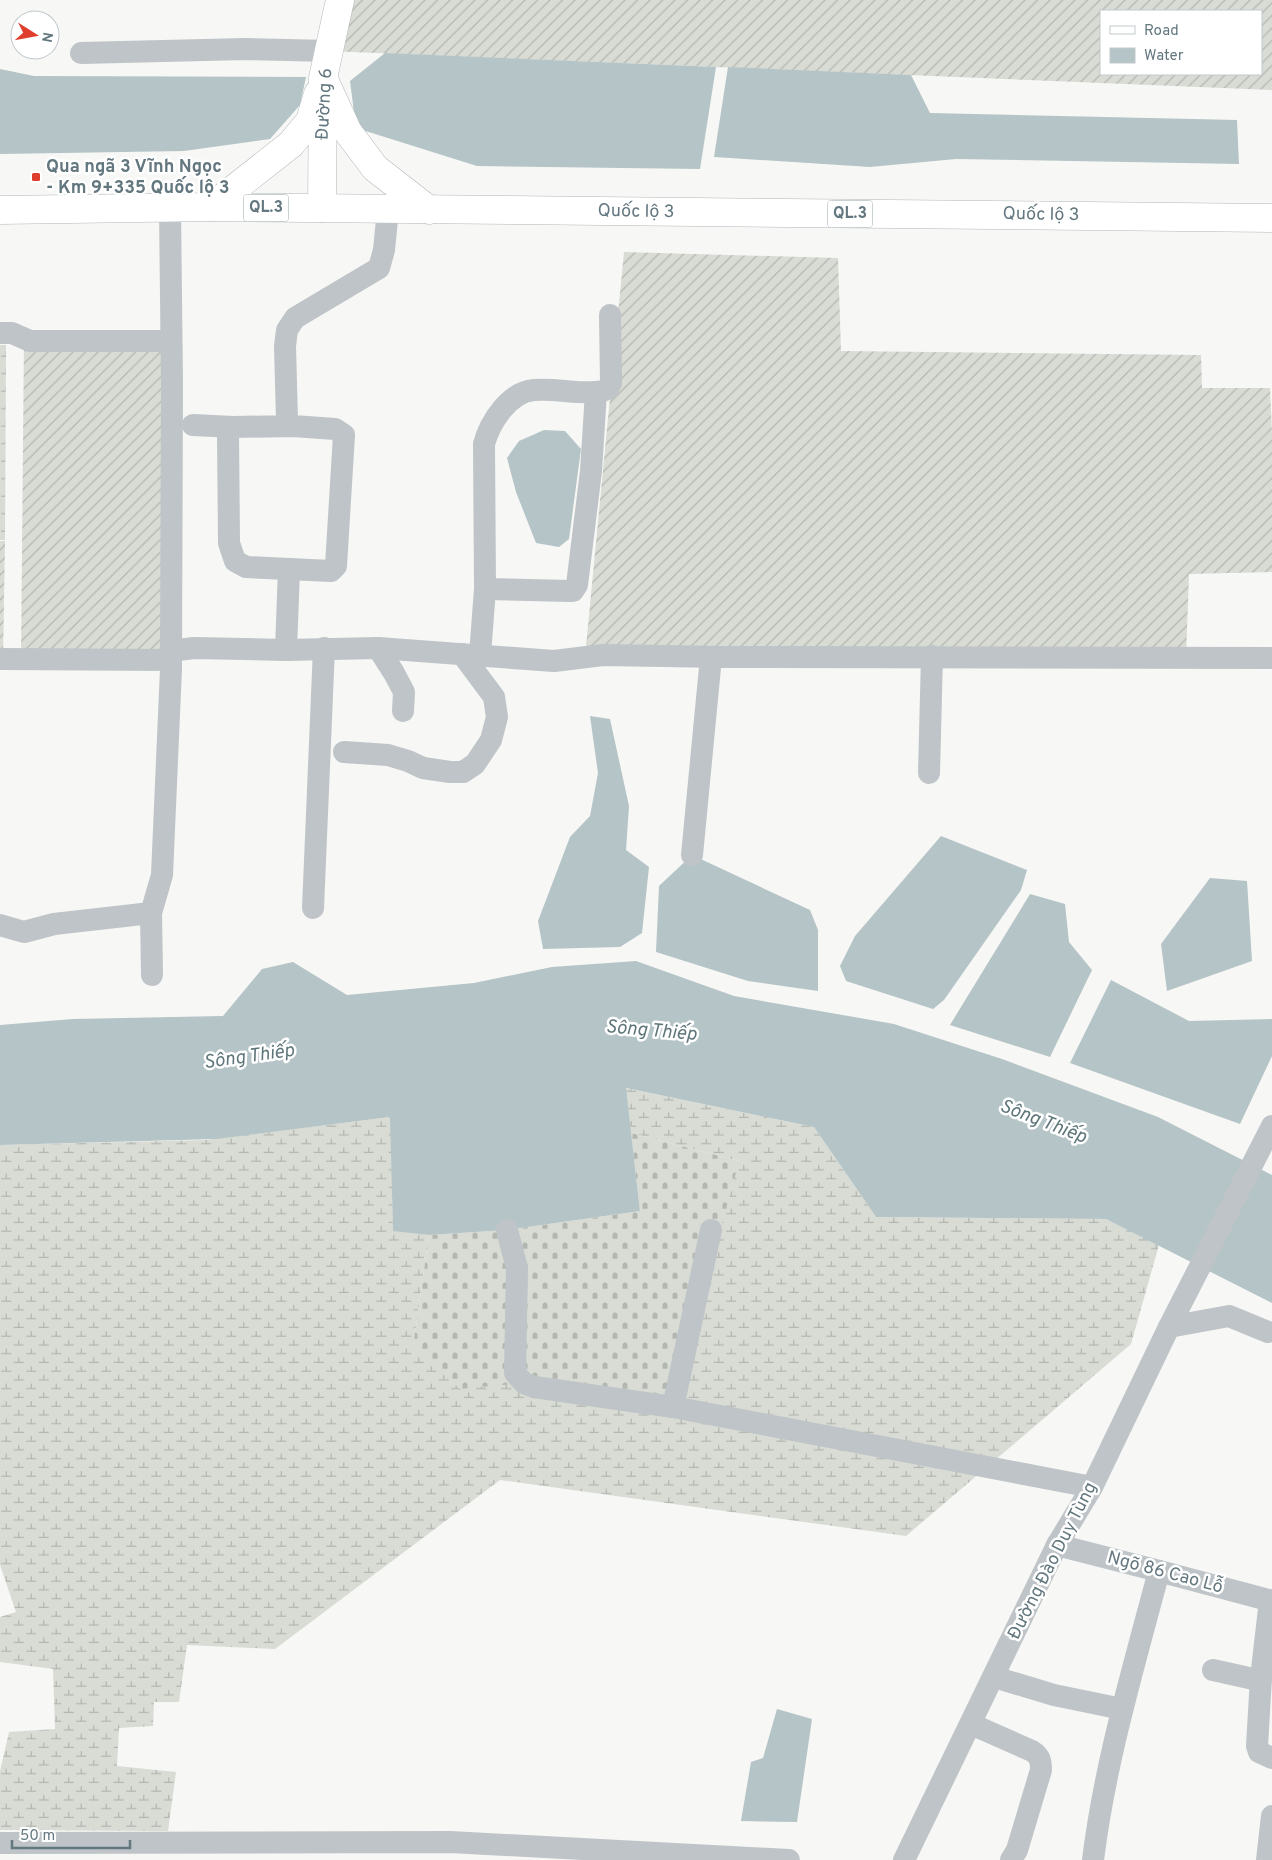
<svg xmlns="http://www.w3.org/2000/svg" width="1272" height="1860" font-family="Overpass,sans-serif">
<defs>
<pattern id="wetland-marsh" width="20" height="14" patternUnits="userSpaceOnUse" patternTransform="scale(1.25)"><rect width="20" height="14" fill="#d8dcd4"/><path d="M1 5h8M5 5V1M11 12h8M15 12V8" fill="none" stroke="#b3b7b1"/></pattern>
<pattern id="cemetery-stones" width="16" height="16" patternUnits="userSpaceOnUse" patternTransform="scale(1.25)"><rect width="16" height="16" fill="#d8dcd4"/><path d="M2 7V4a2 2 0 0 1 4 0v3zM10 15v-3a2 2 0 0 1 4 0v3z" fill="#b3b7b1"/></pattern>
<pattern id="garden-furrows" width="10" height="10" patternUnits="userSpaceOnUse" patternTransform="scale(1.25)"><rect width="10" height="10" fill="#d8dcd4"/><path d="M-1 1l2-2M0 10L10 0M9 11l2-2" fill="none" stroke="#b3b7b1"/></pattern>
</defs>
<rect width="100%" height="100%" fill="#f7f7f5"/>
<g fill="url(#wetland-marsh)">
<polygon points="0,345 6,345 5,540 0,540"/>
<polygon points="625,1088 814,1127 876,1217 1106,1219 1159,1245 1131,1344 906,1536 500,1480 275,1649 187,1645 179,1702 154,1702 153,1726 119,1728 117,1766 176,1772 168,1831 0,1830 0,1771 9,1732 55,1729 53,1669 0,1662 0,1617 16,1612 0,1565 0,1145 206,1140 391,1117 393,1230 429,1235 413,1347 739,1161 631,1133"/>
</g>
<polygon fill="url(#cemetery-stones)" points="631,1133 739,1161 673,1407 524,1383 460,1389 413,1347 429,1235 507,1230 640,1211"/>
<g fill="url(#garden-furrows)" fill-rule="evenodd">
<path d="M 340,0 L 1272,0 L 1272,90 L 329,51 ZM 1101,11 L 1261,11 L 1261,74 L 1101,74 Z"/>
<polygon points="624,252 838,258 841,351 1201,355 1202,388 1270,388 1272,433 1272,572 1189,574 1186,657 585,657"/>
<polygon points="24,338 171,341 170,660 21,659"/>
<polygon points="0,541 5,541 3,659 0,659"/>
</g>
<g fill="#b5c4c6">
<polygon points="385,53 716,67 700,169 477,166 356,128 350,81"/>
<polygon points="728,67 911,75 930,113 1237,120 1239,164 956,159 870,167 714,157"/>
<polygon points="0,69 34,76 306,77 300,105 270,139 184,151 0,154"/>
<polygon points="544,430 565,431 581,449 569,539 559,547 536,543 516,492 507,458 519,441"/>
<polygon points="590,716 610,719 629,806 626,850 649,867 642,933 620,947 543,949 538,921 570,837 590,816 598,773"/>
<polygon points="941,836 1027,870 1021,890 944,1000 933,1009 846,981 840,966 855,936"/>
<polygon points="692,855 810,910 818,930 818,991 748,981 656,952 659,886"/>
<polygon points="1210,878 1247,881 1252,961 1167,991 1161,944"/>
<polygon points="1030,894 1065,904 1069,942 1092,970 1050,1057 950,1025"/>
<polygon points="636,961 734,996 894,1024 1002,1059 1158,1117 1272,1175 1272,1303 1106,1219 876,1217 814,1127 626,1088 640,1211 507,1230 429,1235 393,1231 390,1117 217,1139 0,1145 0,1025 73,1019 223,1016 262,969 293,962 347,995 474,983 552,967"/>
<polygon points="1111,980 1189,1021 1272,1019 1272,1056 1240,1124 1070,1063"/>
<polygon points="777,1709 812,1719 797,1822 741,1821 751,1762 763,1758"/>
</g>
<g fill="none" stroke-linecap="round" stroke-linejoin="round">
<defs>
<g id="major">
<polyline points="326,84 348,132 375,168 429,210"/>
<polyline points="211,207 291,144 310,121 318,94"/>
<polyline points="322,208 323,78 340,0"/>
</g>
<polyline id="highway" points="0,210 211,207 1272,218"/>
</defs>
<use href="#major" stroke="#b2b8bb" stroke-width="29"/>
<use href="#highway" stroke="#b2b7ba" stroke-width="29"/>
<g stroke="#bec4c7" stroke-width="22">
<polyline points="81,53 245,49 329,51"/>
<polyline points="0,333 12,333 30,341 171,341"/>
<polyline points="193,425 233,427"/>
<polyline points="293,426 233,427 228,433 229,543 235,561 246,567 331,571 336,566 344,435 335,429 293,426 287,420 285,346 287,330 295,318 379,268 384,250 388,209"/>
<polyline points="485,589 570,591 573,591 577,585 591,471 596,392"/>
<polyline points="378,648 554,661 603,655 722,657 1272,658"/>
<polyline points="286,650 289,569"/>
<polyline points="170,651 194,648 286,650 378,648 394,673 404,692 403,711"/>
<path d="M 480,655 L 485,589 L 484,444 C 490,422 509,392 534,390 C 548,389 563,391 577,392 C 587,392 598,394 608,389 L 611,383 L 610,315"/>
<polyline points="0,659 170,660"/>
<polyline points="344,752 388,755 408,761 423,768 450,772 463,772 475,764 491,740 497,717 494,697 462,654"/>
<polyline points="929,773 932,656"/>
<polyline points="692,855 711,657"/>
<polyline points="313,908 324,648"/>
<polyline points="0,925 24,932 54,924 151,913"/>
<polyline points="152,975 151,913 162,875 171,669 172,384 170,208"/>
<polyline points="507,1230 517,1268 515,1373 524,1383 534,1387 673,1407 1092,1487"/>
<polyline points="1169,1327 1229,1316 1268,1332"/>
<polyline points="673,1407 711,1230"/>
<polyline points="1057,1545 1159,1571 1272,1601"/>
<polyline points="1213,1670 1258,1680 1261,1678 1270,1600"/>
<polyline points="994,1677 1054,1695 1122,1709"/>
<polyline points="1261,1678 1257,1746 1259,1752 1272,1758"/>
<path d="M 971,1724 L 1032,1751 C 1040,1756 1041,1761 1041,1770 L 1017,1850 L 1011,1860"/>
<polyline points="0,1843 450,1842 789,1860"/>
<polyline points="904,1860 1057,1545 1092,1487 1169,1327 1272,1126"/>
<path d="M 1093,1860 C 1105,1762 1134,1666 1159,1571"/>
<polyline points="1267,1860 1272,1816"/>
</g>
<use href="#major" stroke="#fff" stroke-width="28"/>
<use href="#highway" stroke="#fff" stroke-width="28"/>
</g>
<rect fill="#df3d2d" stroke="#fff" stroke-width="2" x="31" y="172" width="10" height="10" rx="2.5"/>
<g text-anchor="middle" dominant-baseline="central" stroke-width="5" stroke-linejoin="round" paint-order="stroke">
<g fill="#fff" stroke="#92a0a5" stroke-width="1">
<rect x="243.5" y="194.5" width="45" height="27" rx="4"/>
<rect x="827.5" y="200.5" width="45" height="27" rx="4"/>
</g>
<g font-size="16" font-weight="bold" fill="#63777f">
<text x="266" y="208">QL.3</text>
<text x="850" y="214">QL.3</text>
</g>
<g font-size="18" fill="#63777f" stroke="#fff">
<text transform="translate(325 104) rotate(-87)">Đường 6</text>
<text transform="translate(636 212) rotate(1)">Quốc lộ 3</text>
<text transform="translate(1041 215) rotate(1)">Quốc lộ 3</text>
<text transform="translate(1053 1561) rotate(-63)">Đường Đào Duy Tùng</text>
<text transform="translate(1165 1573) rotate(15)">Ngõ 86 Cao Lỗ</text>
</g>
<g font-size="18" font-weight="bold" fill="#63777f" stroke="#fff" text-anchor="start">
<text x="46" y="167">Qua ngã 3 Vĩnh Ngọc<tspan x="46" dy="21">- Km 9+335 Quốc lộ 3</tspan></text>
</g>
<g font-size="19" font-style="italic" fill="#5e767a" stroke="#fff">
<text transform="translate(651 1031) rotate(5)">Sông Thiếp</text>
<text transform="translate(249 1057) rotate(-8)">Sông Thiếp</text>
<text transform="translate(1043 1122) rotate(21)">Sông Thiếp</text>
</g>
</g>
<rect x="1100" y="10" width="162" height="65" fill="#ffffff" stroke="#c1c9cc"/>
<rect x="1110" y="26" width="25" height="8" fill="#ffffff" stroke="#c1c9cc"/>
<text x="1144" y="35" font-size="15" fill="#63777f">Road</text>
<rect x="1110" y="48" width="25" height="15" fill="#b5c4c6" stroke="#c1c9cc"/>
<text x="1144" y="60" font-size="15" fill="#63777f">Water</text>
<g transform="translate(35 35) rotate(101)"><circle r="24" fill="#ffffff" stroke="#c1c9cc"/>
<path d="M0-4L9 19L0 12L-9 19Z" fill="#df3d2d"/>
<text y="-8" font-size="14" font-weight="bold" text-anchor="middle" fill="#63777f">N</text>
</g>
<path d="M12 1840v8h118v-8" fill="none" stroke="#63777f" stroke-width="2.5"/>
<text x="20" y="1840" font-size="15" fill="#63777f" stroke="#ffffff" stroke-width="4" paint-order="stroke">50 m</text>
</svg>
